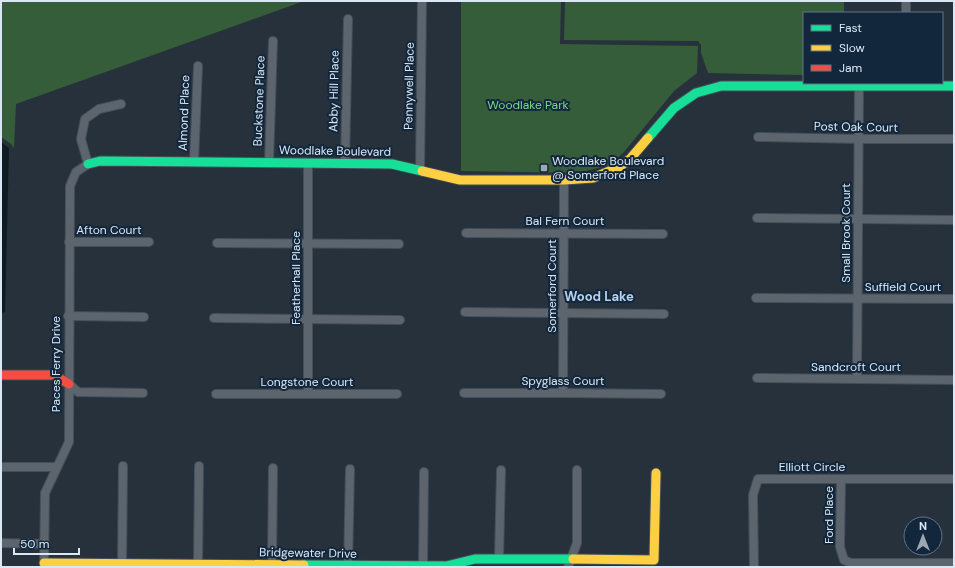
<svg xmlns="http://www.w3.org/2000/svg" width="955" height="568" font-family="'DM Sans',sans-serif">
<rect width="100%" height="100%" fill="#26313c"/>
<g fill="#355d3a">
<polygon points="1,1 304,1 16,104 14,148 11,144 1,137"/>
<polygon points="461,1 561,1 560,44 698,46 697,73 674,91 624,152 610,165 578,173 461,171"/>
<polygon points="565,1 844,1 844,13 804,13 804,75 708,73 701,53 701,45 698,41 564,40"/>
</g>
<polygon fill="#0c1c21" points="1,142 9,148 5,312 1,313"/>
<g fill="none" stroke-linecap="round" stroke-linejoin="round">
<defs>
<g id="street">
<polyline points="906,13 906,1"/>
<polyline points="758,137 859,139 954,139"/>
<polyline points="194,162 198,66"/>
<polyline points="269,162 273,41"/>
<polyline points="345,163 348,19"/>
<polyline points="420,170 422,1"/>
<polyline points="757,218 954,220"/>
<polyline points="466,233 663,234"/>
<polyline points="69,242 149,242"/>
<polyline points="217,243 399,244"/>
<polyline points="756,298 954,299"/>
<polyline points="465,312 664,314"/>
<polyline points="68,316 144,317"/>
<polyline points="214,318 400,320"/>
<polyline points="757,378 954,380"/>
<polyline points="857,379 859,86"/>
<polyline points="69,384 78,392 143,393"/>
<polyline points="464,393 563,393 661,394"/>
<polyline points="563,393 564,180"/>
<polyline points="216,394 397,394"/>
<polyline points="308,394 308,163"/>
<polyline points="1,467 57,467"/>
<polyline points="841,479 840,547 844,560 851,563 954,563"/>
<polyline points="1,543 44,544"/>
<polyline points="499,558 501,470"/>
<polyline points="44,567 45,493 69,442 70,186 76,172 88,164 81,139 85,119 99,109 121,104"/>
<polyline points="122,567 123,466"/>
<polyline points="198,567 199,466"/>
<polyline points="272,567 273,468"/>
<polyline points="348,567 350,469"/>
<polyline points="423,567 424,472"/>
<polyline points="568,567 577,543 577,470"/>
<polyline points="754,567 753,495 758,479 954,479"/>
</g>
<g id="fast">
<polyline points="648,138 674,108 696,93 721,86 954,86"/>
<polyline points="88,164 100,161 392,164 422,171"/>
<polyline points="304,565 446,566 475,559 573,559"/>
</g>
<g id="slow">
<polyline points="422,171 460,180 564,180 593,178 619,167 630,159 648,138"/>
<polyline points="573,559 654,560 656,473"/>
<polyline points="44,563 304,565"/>
</g>
<polyline id="jam" points="1,375 54,375 69,384"/>
</defs>
<use href="#street" stroke="#444e58" stroke-width="10"/>
<use href="#fast" stroke="#444e58" stroke-width="11"/>
<use href="#slow" stroke="#444e58" stroke-width="11"/>
<use href="#jam" stroke="#444e58" stroke-width="11"/>
<use href="#street" stroke="#5c656d" stroke-width="8"/>
<use href="#fast" stroke="#16e098" stroke-width="9"/>
<use href="#slow" stroke="#ffcf43" stroke-width="9"/>
<use href="#jam" stroke="#f24e42" stroke-width="9"/>
</g>
<rect fill="#9ba8b4" stroke="#12273c" stroke-width="1.5" x="540" y="164" width="8" height="8" rx="2"/>
<g text-anchor="middle" dominant-baseline="central" stroke-width="4" stroke-linejoin="round" paint-order="stroke">
<g font-size="12" fill="#dae8f5" stroke="#12273c">
<text transform="translate(409 86) rotate(-89)">Pennywell Place</text>
<text transform="translate(334 91) rotate(-89)">Abby Hill Place</text>
<text transform="translate(259 101) rotate(-88)">Buckstone Place</text>
<text transform="translate(184 113) rotate(-88)">Almond Place</text>
<text transform="translate(856 127) rotate(1)">Post Oak Court</text>
<text transform="translate(335 151) rotate(1)">Woodlake Boulevard</text>
<text x="565" y="221">Bal Fern Court</text>
<text x="109" y="230">Afton Court</text>
<text transform="translate(846 233) rotate(-90)">Small Brook Court</text>
<text transform="translate(296 278) rotate(-90)">Featherhall Place</text>
<text transform="translate(552 286) rotate(-90)">Somerford Court</text>
<text x="903" y="287">Suffield Court</text>
<text transform="translate(56 364) rotate(-90)">Paces Ferry Drive</text>
<text x="856" y="367">Sandcroft Court</text>
<text x="563" y="381">Spyglass Court</text>
<text x="307" y="382">Longstone Court</text>
<text x="812" y="467">Elliott Circle</text>
<text transform="translate(829 515) rotate(-90)">Ford Place</text>
<text transform="translate(308 553) rotate(1)">Bridgewater Drive</text>
</g>
<g font-size="12" fill="#7cdc84" stroke="#12273c">
<text x="528" y="105">Woodlake Park</text>
</g>
<g font-size="12" fill="#dae8f5" stroke="#12273c" text-anchor="start">
<text x="552" y="161">Woodlake Boulevard<tspan x="552" dy="14">@ Somerford Place</tspan></text>
</g>
<g font-size="13" font-weight="bold" fill="#b7d2ed" stroke="#12273c">
<text x="599" y="296">Wood Lake</text>
</g>
</g>
<rect width="955" height="568" fill="none" stroke="#dae8f5" stroke-width="4"/>
<rect x="803" y="12" width="140" height="72" fill="#12273c" stroke="#627486"/>
<rect x="811" y="25" width="20" height="6" fill="#16e098" stroke="#627486"/>
<text x="839" y="32" font-size="12" fill="#dae8f5">Fast</text>
<rect x="811" y="45" width="20" height="6" fill="#ffcf43" stroke="#627486"/>
<text x="839" y="52" font-size="12" fill="#dae8f5">Slow</text>
<rect x="811" y="65" width="20" height="6" fill="#f24e42" stroke="#627486"/>
<text x="839" y="72" font-size="12" fill="#dae8f5">Jam</text>
<g transform="translate(923 536)"><circle r="19" fill="#12273c" stroke="#627486"/>
<path d="M0-3L7 15L0 10L-7 15Z" fill="#9ba8b4"/>
<text y="-6" font-size="11" font-weight="bold" text-anchor="middle" fill="#dae8f5">N</text>
</g>
<path d="M14 548v6h65v-6" fill="none" stroke="#dae8f5" stroke-width="2"/>
<text x="20" y="548" font-size="12" fill="#dae8f5" stroke="#12273c" stroke-width="3" paint-order="stroke">50 m</text>
</svg>
